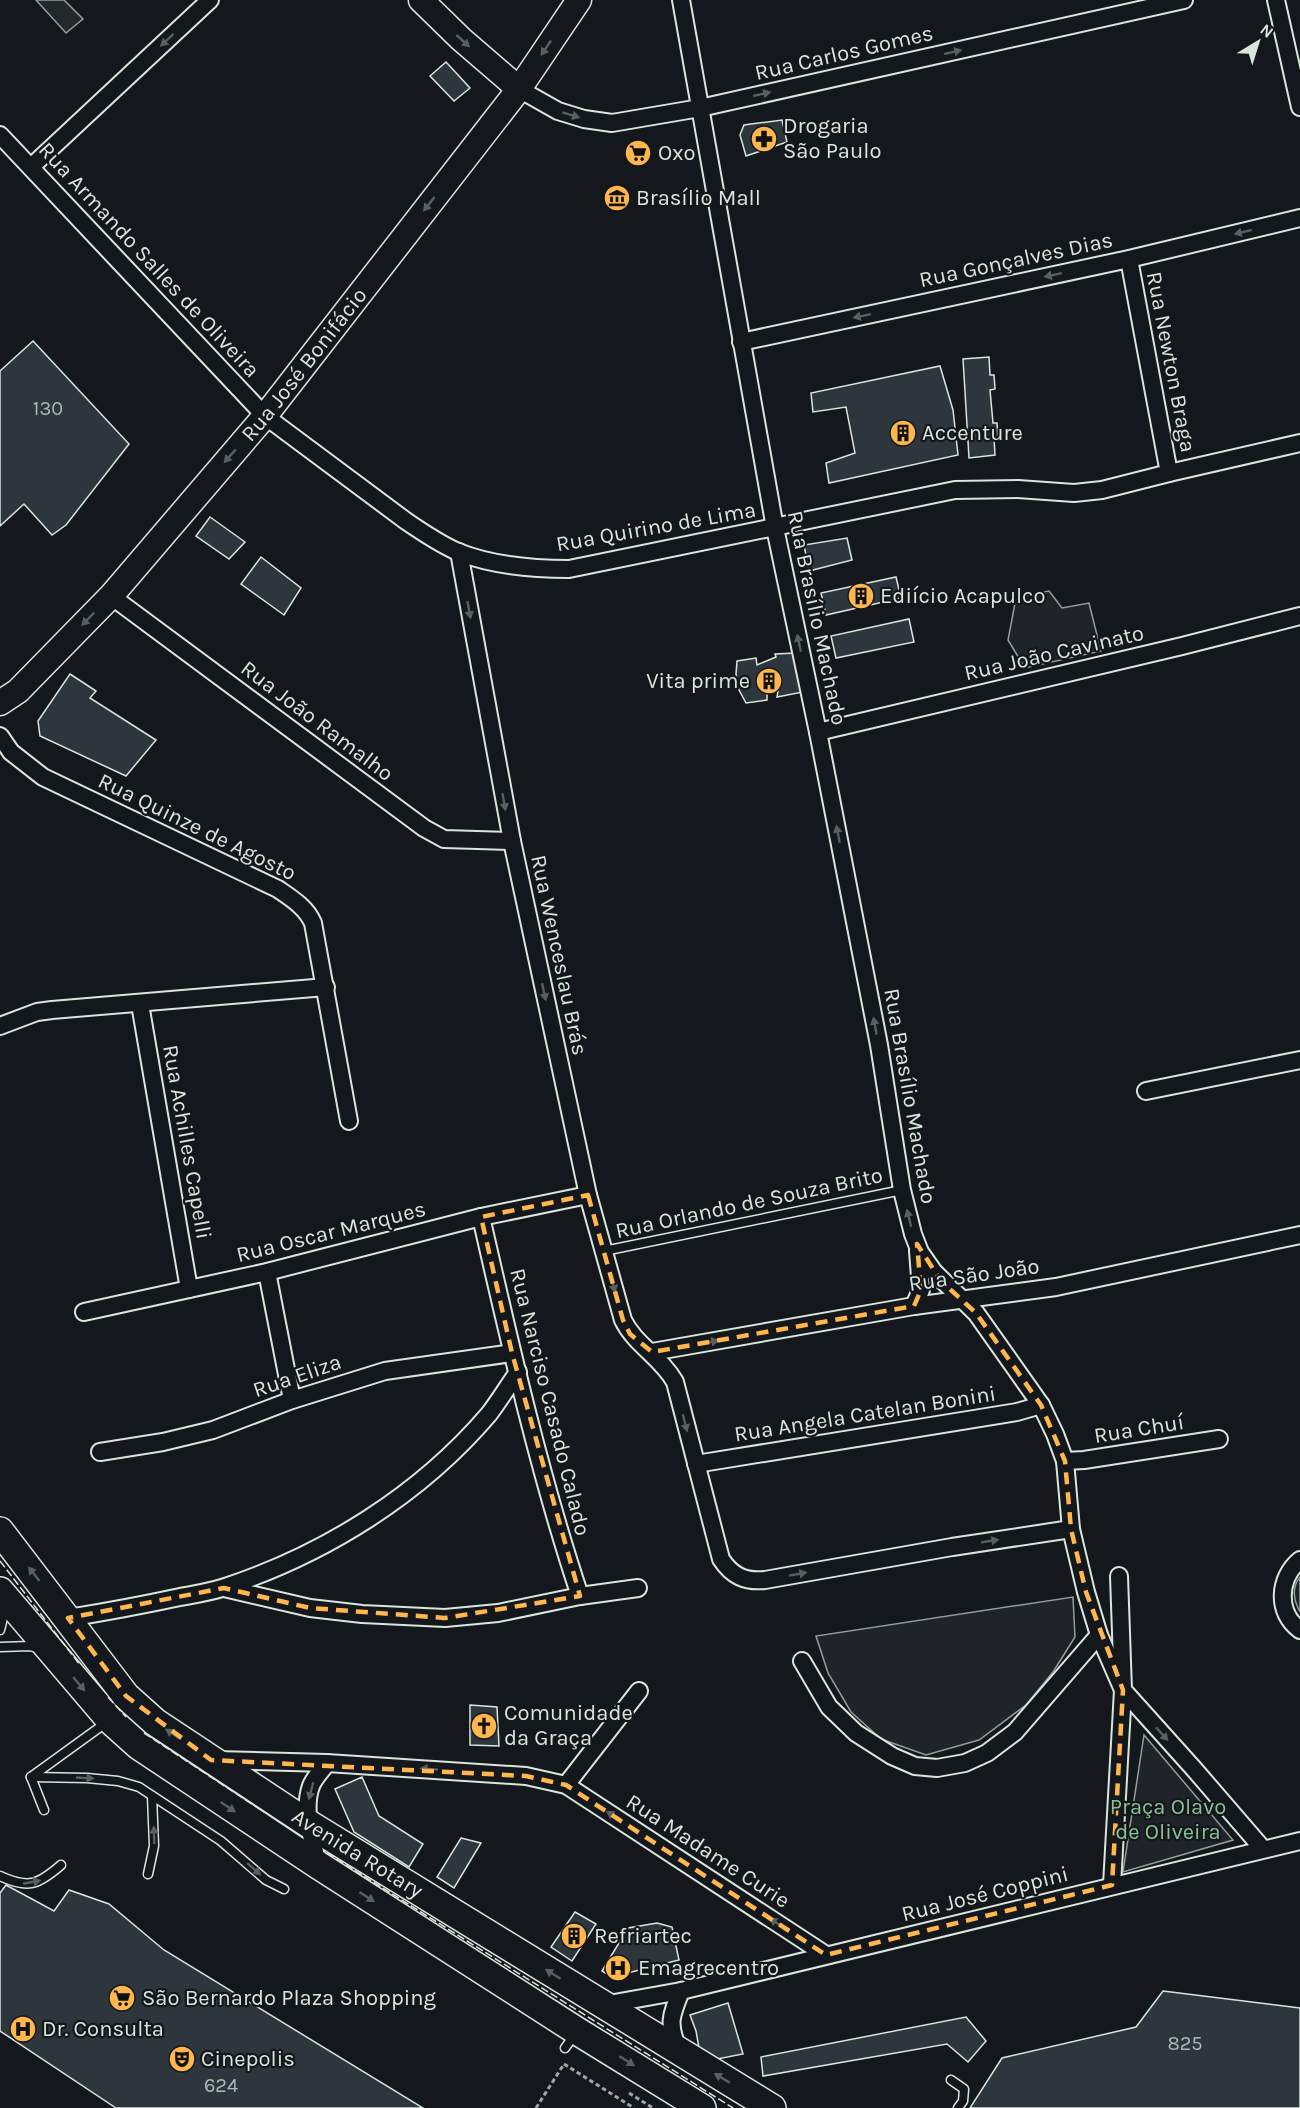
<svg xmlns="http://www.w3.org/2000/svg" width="1300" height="2108" font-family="Karla,sans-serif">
<rect width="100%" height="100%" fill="#14181c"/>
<g fill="#202428" stroke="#939e99" stroke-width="1.5">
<polygon points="1049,591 1062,608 1089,603 1101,651 1025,668 1008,640 1016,598"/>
<path d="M 1300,1577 L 1300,1612 C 1294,1601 1291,1588 1300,1577 Z"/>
<polygon points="1073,1597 1075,1637 1053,1672 1026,1705 979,1740 926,1755 881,1739 851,1712 828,1673 816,1636"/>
<polygon points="1144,1735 1233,1840 1123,1872"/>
</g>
<polygon fill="#24282b" stroke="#939e99" stroke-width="1.5" points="36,0 64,0 83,19 66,33"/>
<g fill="#2c363c" stroke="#d8e6dc" stroke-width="1.5">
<polygon points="446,62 470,88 454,101 430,76"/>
<polygon points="782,120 787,142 746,156 740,135 744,125"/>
<polygon points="33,341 129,444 66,525 52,535 24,504 0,526 0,371"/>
<polygon points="989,357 990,375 994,375 995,389 990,390 993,423 997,423 998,438 994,438 995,455 969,458 963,359"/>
<polygon points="940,366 953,410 958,455 829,483 826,463 855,453 846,407 813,412 811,393"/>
<polygon points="210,517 245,542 229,559 196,536"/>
<polygon points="847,538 852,560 809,571 804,545"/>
<polygon points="261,557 301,588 284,615 241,584"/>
<polygon points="896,577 901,598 826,615 821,593"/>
<polygon points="909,619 914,642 836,658 831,636"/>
<polygon points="796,653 803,692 777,697 778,691 767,690 767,700 746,703 738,688 736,674 737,661 756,658 757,665 776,657 775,654"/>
<polygon points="70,674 96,691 90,698 156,740 126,776 40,736 38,721"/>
<polygon points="470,1705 497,1707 499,1746 470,1745"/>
<polygon points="362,1777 379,1816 423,1844 409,1867 354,1832 335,1789"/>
<polygon points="461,1838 481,1843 454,1888 437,1877"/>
<polygon points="6,1885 54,1911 69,1890 109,1904 164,1950 423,2108 116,2108 0,2031 0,1893"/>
<polygon points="575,1912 596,1924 572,1961 551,1947"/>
<polygon points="657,1923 672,1927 679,1960 612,1977 602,1971 628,1928"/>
<polygon points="1163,1991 1300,2008 1300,2108 970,2108 1002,2058 1136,2027"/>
<polygon points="728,2003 743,2054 707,2061 700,2054 696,2031 690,2015"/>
<polygon points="966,2017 986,2041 968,2062 947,2044 763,2076 761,2057"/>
</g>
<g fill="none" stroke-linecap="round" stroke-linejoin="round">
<defs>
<g id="lane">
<polyline points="604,1251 902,1190"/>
<polyline points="0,1630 3,1618 2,1607"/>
<polyline points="0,1647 30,1646 38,1648"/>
<polyline points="31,1777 87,1778 118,1781 139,1787 221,1841 266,1880 284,1889"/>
<polyline points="31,1777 107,1722"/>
<polyline points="31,1777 44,1810"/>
<polyline points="148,1874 154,1846 152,1796"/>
<path d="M 0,1876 C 28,1889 38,1885 61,1865"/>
<polyline points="565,2048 575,2034"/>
<polyline points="951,2080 964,2089 963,2101 958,2108"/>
</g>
<g id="street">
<polyline points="681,0 775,528 818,732 879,1045 902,1190 913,1234 920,1252 934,1272 976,1313 1041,1405 1055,1434 1065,1461 1071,1529 1086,1592 1099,1635 1123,1690 1194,1769 1263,1849"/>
<polyline points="1276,0 1300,107"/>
<polyline points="519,89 558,111 584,119 612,123 700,108 1184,0"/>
<path d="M 0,135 L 265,416 L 406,521 C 422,532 440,544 458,552 C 491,565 534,569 569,569 L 955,490 L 1018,489 L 1074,493 L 1102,490 L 1169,473 L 1300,443"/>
<polyline points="31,167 210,0"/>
<polyline points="1129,259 1169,473"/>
<polyline points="741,342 1129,259 1300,218"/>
<path d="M 459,552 L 512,841 L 588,1195 L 623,1320 C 635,1345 661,1357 675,1382 L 721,1559 C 732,1576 745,1582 765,1580 L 952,1547 L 1071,1529"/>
<polyline points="111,596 424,828 444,839 512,841"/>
<polyline points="818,732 1182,646 1300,616"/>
<path d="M 0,736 L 11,752 L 43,777 L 278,889 C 291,898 306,907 313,923 L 349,1121"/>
<polyline points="140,1004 189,1289"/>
<polyline points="0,1026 37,1012 52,1010 326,987"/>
<polyline points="1146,1091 1300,1060"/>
<path d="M 481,1217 C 510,1344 539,1473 580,1596"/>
<polyline points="267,1272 292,1400"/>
<polyline points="914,1306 921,1290 918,1251"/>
<polyline points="84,1312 267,1272 481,1217 588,1195"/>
<polyline points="652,1352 914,1306 1056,1287 1300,1235"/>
<polyline points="100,1452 163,1442 213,1430 292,1400 385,1371 512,1353"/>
<polyline points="1065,1461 1084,1460 1219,1439"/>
<polyline points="696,1464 1017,1412 1041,1405"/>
<path d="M 1300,1560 C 1278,1578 1276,1613 1300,1630"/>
<polyline points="224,1588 310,1608 362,1614 445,1618 498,1613 580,1596 638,1588"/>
<path d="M 68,1618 C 105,1612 143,1605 180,1597 C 195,1594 211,1592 225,1587 C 325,1554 420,1495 489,1414 C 499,1401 508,1386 518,1372"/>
<polyline points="802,1661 829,1707 856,1733 892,1756 915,1766 937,1768 965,1763 987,1753 1015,1732 1099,1635"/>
<polyline points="216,1760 327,1763 526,1776 566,1785 826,1955"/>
<polyline points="566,1785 639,1691"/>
<path d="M 318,1865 C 313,1841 302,1811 311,1786 C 314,1778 322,1770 327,1763"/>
<polyline points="1112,1885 1123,1690 1119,1576"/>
<polyline points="603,2005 681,1991 1300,1841"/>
<path d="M 678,2050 C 668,2023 670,2018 681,1991"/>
</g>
<g id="secondary">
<polyline points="421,0 461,39 519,89"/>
<path id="s1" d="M 0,703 L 18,691 L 111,596 L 265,416 L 519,89 L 579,0"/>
</g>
<g id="primary">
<path id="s2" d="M 0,1531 L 126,1696 L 155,1722 L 309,1824 L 772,2108"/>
<polyline points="0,1591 110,1720 139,1746 318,1865 577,2031 702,2108"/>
</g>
</defs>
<use href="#lane" stroke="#d8e6dc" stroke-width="11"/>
<use href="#street" stroke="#d8e6dc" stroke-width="20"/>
<use href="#secondary" stroke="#d8e6dc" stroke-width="27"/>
<use href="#primary" stroke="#d8e6dc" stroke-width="30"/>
<g stroke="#9da8a2" stroke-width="3" stroke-dasharray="4.5 3" stroke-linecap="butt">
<polyline points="564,2064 634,2108"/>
<polyline points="629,2093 653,2108"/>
<polyline points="536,2108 564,2064"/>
</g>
<use href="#lane" stroke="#14181c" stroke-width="8"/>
<use href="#street" stroke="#14181c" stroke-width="16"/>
<use href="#secondary" stroke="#14181c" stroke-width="24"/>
<use href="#primary" stroke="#14181c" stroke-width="27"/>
<g stroke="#d8e6dc" stroke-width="1.5" stroke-dasharray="8 3" stroke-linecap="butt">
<polyline points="0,1561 80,1665"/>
<polyline points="108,1697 126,1717"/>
<polyline points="144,1733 264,1812"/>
<polyline points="327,1853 733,2108"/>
</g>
</g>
<defs><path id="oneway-solid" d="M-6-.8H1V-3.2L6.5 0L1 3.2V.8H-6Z" transform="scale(1.5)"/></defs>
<g fill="#59605f">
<use href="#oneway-solid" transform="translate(167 40) rotate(137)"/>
<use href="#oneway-solid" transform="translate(463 41) rotate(42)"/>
<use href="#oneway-solid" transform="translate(546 48) rotate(124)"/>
<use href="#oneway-solid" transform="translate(953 52) rotate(-13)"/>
<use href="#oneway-solid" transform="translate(762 94) rotate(-13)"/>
<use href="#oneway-solid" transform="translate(571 115) rotate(17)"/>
<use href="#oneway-solid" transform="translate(429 204) rotate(128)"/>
<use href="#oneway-solid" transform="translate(1243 232) rotate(167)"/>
<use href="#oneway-solid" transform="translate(1053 275) rotate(168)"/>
<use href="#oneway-solid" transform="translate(862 316) rotate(168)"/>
<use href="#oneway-solid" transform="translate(230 456) rotate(131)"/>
<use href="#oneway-solid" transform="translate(469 610) rotate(80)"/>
<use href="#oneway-solid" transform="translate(88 619) rotate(134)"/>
<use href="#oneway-solid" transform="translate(799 643) rotate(-102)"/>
<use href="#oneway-solid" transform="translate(504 802) rotate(80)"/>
<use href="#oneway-solid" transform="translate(838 834) rotate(-101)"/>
<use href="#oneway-solid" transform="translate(544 992) rotate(78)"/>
<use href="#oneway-solid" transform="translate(875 1026) rotate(-101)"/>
<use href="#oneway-solid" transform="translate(909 1218) rotate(-104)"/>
<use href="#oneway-solid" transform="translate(613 1284) rotate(76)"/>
<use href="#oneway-solid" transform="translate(710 1342) rotate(-10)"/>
<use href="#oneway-solid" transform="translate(685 1423) rotate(76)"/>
<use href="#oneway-solid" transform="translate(990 1541) rotate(-9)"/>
<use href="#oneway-solid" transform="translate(34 1574) rotate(-128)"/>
<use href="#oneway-solid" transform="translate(798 1574) rotate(-10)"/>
<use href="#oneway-solid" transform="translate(79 1684) rotate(50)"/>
<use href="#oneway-solid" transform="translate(173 1734) rotate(-146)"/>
<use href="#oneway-solid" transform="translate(1162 1734) rotate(48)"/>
<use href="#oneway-solid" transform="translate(429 1769) rotate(-176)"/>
<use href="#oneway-solid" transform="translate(85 1778) rotate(3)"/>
<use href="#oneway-solid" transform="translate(311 1791) rotate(105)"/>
<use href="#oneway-solid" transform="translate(228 1807) rotate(34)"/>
<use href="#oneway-solid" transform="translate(614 1816) rotate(-147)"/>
<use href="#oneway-solid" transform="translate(154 1835) rotate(-92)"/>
<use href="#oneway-solid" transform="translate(254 1869) rotate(41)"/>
<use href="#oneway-solid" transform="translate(32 1882) rotate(-11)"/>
<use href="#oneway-solid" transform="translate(367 1897) rotate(33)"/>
<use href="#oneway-solid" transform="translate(777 1923) rotate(-147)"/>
<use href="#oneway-solid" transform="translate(553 1974) rotate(-148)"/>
<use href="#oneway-solid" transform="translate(627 2061) rotate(32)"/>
<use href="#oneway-solid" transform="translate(722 2078) rotate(-149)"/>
</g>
<path fill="none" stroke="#ffb74d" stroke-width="4.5" stroke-dasharray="12 8" stroke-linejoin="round" d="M 588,1195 L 623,1320 L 630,1334 L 652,1352 L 914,1306 L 921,1290 L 917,1244 L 941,1281 L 976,1313 L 1041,1405 L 1065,1461 L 1071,1529 L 1086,1592 L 1123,1690 L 1112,1885 L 826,1955 L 566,1785 L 526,1776 L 211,1760 L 126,1696 L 68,1618 L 224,1588 L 310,1608 L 445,1618 L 580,1596 L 512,1353 L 481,1217 Z"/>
<defs>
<symbol id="pharmacy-disc" viewBox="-11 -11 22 22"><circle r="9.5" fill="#ffb74d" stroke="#14181c"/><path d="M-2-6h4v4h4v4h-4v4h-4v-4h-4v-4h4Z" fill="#111"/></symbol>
<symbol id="supermarket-disc" viewBox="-11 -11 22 22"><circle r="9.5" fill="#ffb74d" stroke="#14181c"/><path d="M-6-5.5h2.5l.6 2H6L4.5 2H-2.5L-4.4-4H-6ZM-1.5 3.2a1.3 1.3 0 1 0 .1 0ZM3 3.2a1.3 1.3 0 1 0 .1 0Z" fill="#111"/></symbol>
<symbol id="museum-disc" viewBox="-11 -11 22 22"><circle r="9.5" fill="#ffb74d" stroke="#14181c"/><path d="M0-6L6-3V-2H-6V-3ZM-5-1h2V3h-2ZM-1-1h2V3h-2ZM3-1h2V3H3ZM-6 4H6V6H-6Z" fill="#111"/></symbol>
<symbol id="building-disc" viewBox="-11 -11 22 22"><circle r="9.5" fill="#ffb74d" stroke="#14181c"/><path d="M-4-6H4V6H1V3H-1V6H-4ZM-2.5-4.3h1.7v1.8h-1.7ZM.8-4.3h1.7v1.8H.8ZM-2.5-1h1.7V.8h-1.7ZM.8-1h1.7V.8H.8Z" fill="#111"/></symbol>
<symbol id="church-disc" viewBox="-11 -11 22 22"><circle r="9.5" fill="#ffb74d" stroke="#14181c"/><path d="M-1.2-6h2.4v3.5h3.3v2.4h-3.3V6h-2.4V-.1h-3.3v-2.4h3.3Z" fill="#111"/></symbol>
<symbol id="hospital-disc" viewBox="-11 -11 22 22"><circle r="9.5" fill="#ffb74d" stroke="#14181c"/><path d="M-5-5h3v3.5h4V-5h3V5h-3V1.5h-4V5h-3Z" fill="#111"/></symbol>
<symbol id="theatre-disc" viewBox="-11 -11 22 22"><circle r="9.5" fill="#ffb74d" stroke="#14181c"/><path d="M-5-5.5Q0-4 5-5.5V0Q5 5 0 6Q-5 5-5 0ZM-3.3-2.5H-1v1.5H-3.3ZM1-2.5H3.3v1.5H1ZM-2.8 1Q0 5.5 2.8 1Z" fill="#111"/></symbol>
</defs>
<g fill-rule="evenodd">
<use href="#pharmacy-disc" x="749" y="124" width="30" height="30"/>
<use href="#supermarket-disc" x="623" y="138" width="30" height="30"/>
<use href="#museum-disc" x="602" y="183" width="30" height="30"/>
<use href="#building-disc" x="888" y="418" width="30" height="30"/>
<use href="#building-disc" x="846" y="581" width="30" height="30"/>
<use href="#building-disc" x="754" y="666" width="30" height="30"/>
<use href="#church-disc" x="469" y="1711" width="30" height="30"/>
<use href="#building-disc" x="559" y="1921" width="30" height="30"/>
<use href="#hospital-disc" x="603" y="1953" width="30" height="30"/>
<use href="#supermarket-disc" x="107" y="1983" width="30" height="30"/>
<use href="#hospital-disc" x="8" y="2014" width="30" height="30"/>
<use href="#theatre-disc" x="167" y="2044" width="30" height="30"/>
</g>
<g text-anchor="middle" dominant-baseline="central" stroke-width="4.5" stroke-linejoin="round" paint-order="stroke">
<g font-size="20" fill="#adbab4">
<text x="48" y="408">130</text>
<text x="1185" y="2043">825</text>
<text x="221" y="2085">624</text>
</g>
<g font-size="22" fill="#d8e6dc" stroke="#14181c">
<text transform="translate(844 53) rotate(-13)">Rua Carlos Gomes</text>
<text transform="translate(149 260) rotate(47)">Rua Armando Salles de Oliveira</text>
<text transform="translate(1016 260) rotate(-12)">Rua Gonçalves Dias</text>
<text transform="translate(1171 362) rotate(79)">Rua Newton Braga</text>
<text stroke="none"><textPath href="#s1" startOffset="456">Rua José Bonifácio</textPath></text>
<text transform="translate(656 527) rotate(-10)">Rua Quirino de Lima</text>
<text transform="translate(817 618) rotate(78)">Rua Brasílio Machado</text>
<text transform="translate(1054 653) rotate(-13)">Rua João Cavinato</text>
<text transform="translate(317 721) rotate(37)">Rua João Ramalho</text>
<text transform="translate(197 827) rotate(26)">Rua Quinze de Agosto</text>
<text transform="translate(559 955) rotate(78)">Rua Wenceslau Brás</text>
<text transform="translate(910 1096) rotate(80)">Rua Brasílio Machado</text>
<text transform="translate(187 1142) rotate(80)">Rua Achilles Capelli</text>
<text transform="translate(749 1203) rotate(-12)">Rua Orlando de Souza Brito</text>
<text transform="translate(331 1232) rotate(-14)">Rua Oscar Marques</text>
<text transform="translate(974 1275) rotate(-8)">Rua São João</text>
<text transform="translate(297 1376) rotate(-19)">Rua Eliza</text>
<text transform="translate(550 1402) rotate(76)">Rua Narciso Casado Calado</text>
<text transform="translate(865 1414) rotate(-9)">Rua Angela Catelan Bonini</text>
<text transform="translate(1139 1429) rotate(-9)">Rua Chuí</text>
<text transform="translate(708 1851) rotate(33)">Rua Madame Curie</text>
<text stroke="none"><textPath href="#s2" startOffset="488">Avenida Rotary</textPath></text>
<text transform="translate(985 1894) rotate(-14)">Rua José Coppini</text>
</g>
<g font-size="22" fill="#d8e6dc" stroke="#14181c" text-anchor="start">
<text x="783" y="126">Drogaria<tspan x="783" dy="25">São Paulo</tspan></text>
<text x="658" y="153">Oxo</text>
<text x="636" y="198">Brasílio Mall</text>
<text x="922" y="433">Accenture</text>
<text x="880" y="596">Ediício Acapulco</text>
<text x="750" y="681" text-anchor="end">Vita prime</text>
<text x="504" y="1713">Comunidade<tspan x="504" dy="25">da Graça</tspan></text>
<text x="594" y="1936">Refriartec</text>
<text x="638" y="1968">Emagrecentro</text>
<text x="142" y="1998">São Bernardo Plaza Shopping</text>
<text x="42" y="2029">Dr. Consulta</text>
<text x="201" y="2059">Cinepolis</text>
</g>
<g font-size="22" fill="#8ac095" stroke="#14181c">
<text x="1168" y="1807">Praça Olavo<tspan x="1168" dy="25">de Oliveira</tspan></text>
</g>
</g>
<g transform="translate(1258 42) rotate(38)" stroke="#14181c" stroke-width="4.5" paint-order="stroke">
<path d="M0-4.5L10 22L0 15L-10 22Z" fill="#d8e6dc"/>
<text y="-9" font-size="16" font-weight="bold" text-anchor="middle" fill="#d8e6dc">N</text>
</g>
</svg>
